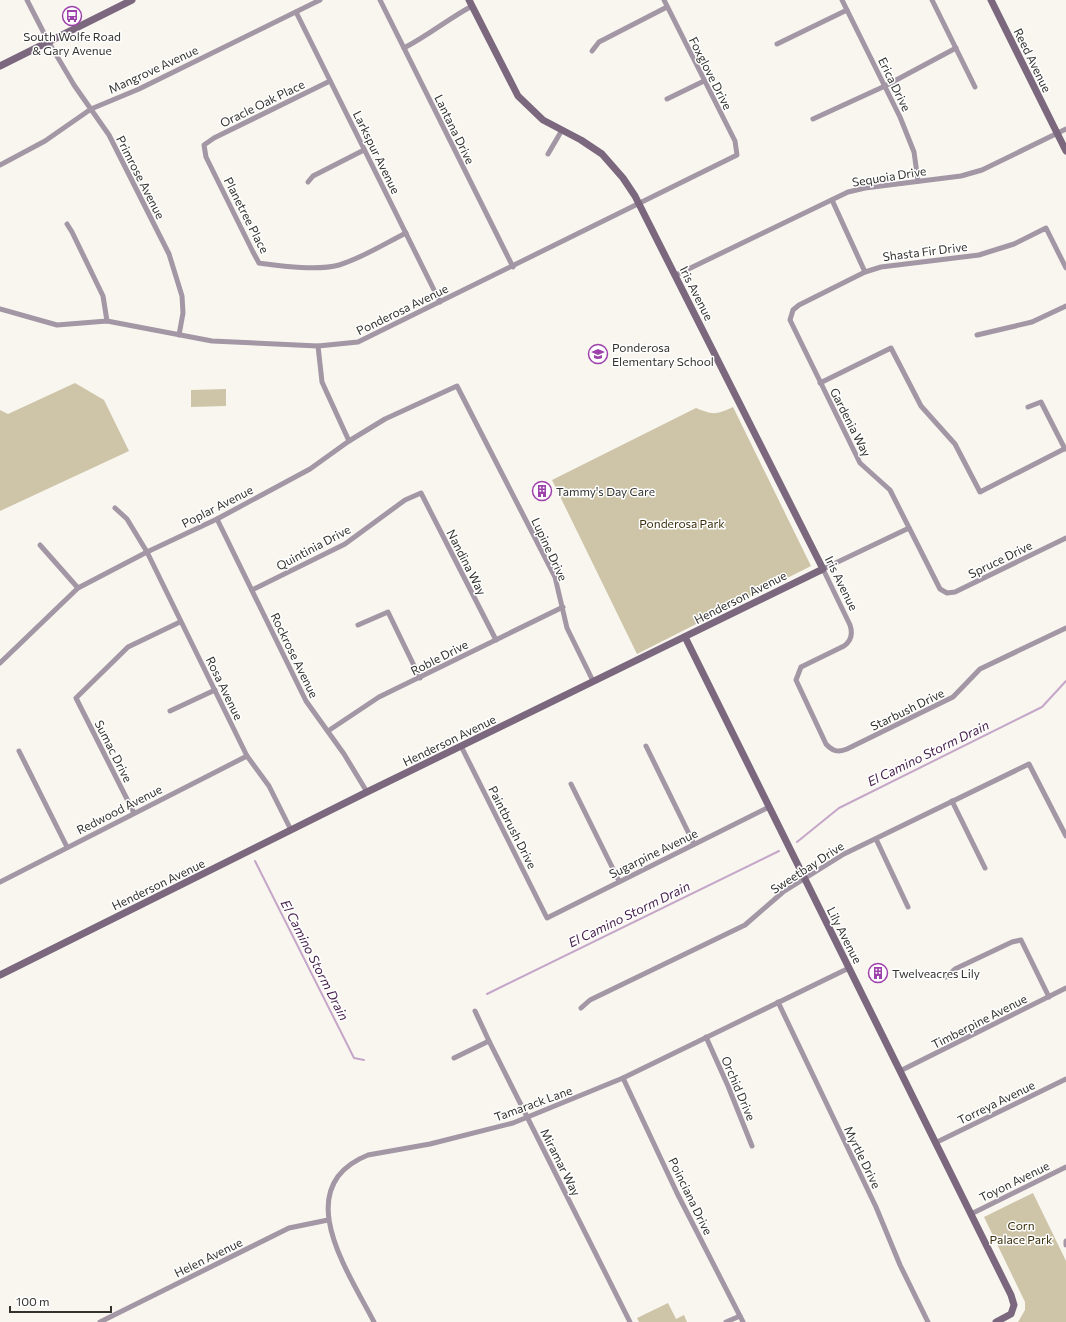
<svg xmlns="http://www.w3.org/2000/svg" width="1066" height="1322" font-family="Commissioner,sans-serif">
<rect width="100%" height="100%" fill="#f8f6ef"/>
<g fill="#cec4a8">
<polygon points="75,383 104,400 129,451 0,511 0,410 8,414"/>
<polygon points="226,389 226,406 191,407 191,390"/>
<path d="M 733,407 L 811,566 L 637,654 L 552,480 L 696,408 C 713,415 716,415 733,407 Z"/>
<polygon points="1033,1193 1066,1261 1066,1322 1018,1322 1025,1310 1025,1302 984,1217"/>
<polygon points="668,1303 676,1319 684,1315 687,1322 639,1322 637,1318"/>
</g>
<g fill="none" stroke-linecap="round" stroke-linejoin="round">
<g stroke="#c5a6c9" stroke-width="2">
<polyline points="797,842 839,808 1042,707 1066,681"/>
<polyline points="255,861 354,1058 364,1060"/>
<polyline points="487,994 779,851"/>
</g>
<g stroke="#a396a5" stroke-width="5">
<polyline points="27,0 48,41 74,85 109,135 169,254 182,296 183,313 179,335"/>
<polyline points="380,0 513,267"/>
<polyline points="842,0 900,117 914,152 918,181"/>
<polyline points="932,0 975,87"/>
<polyline points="296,12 440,302"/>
<polyline points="777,44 847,10"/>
<path d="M 404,48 C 429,35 448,19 472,6"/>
<polyline points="592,51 599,42 667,7"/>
<path d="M 330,81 L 214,138 L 204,145 L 206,157 L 253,252 L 259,263 C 282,266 317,271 339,265 C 362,258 384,244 406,233"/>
<polyline points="667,99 704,81"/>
<polyline points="813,119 885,86 956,48"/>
<polyline points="548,154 562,130"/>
<polyline points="0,165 45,141 91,109 139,89 320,0"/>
<polyline points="308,182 313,176 364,150"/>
<polyline points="832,200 865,272"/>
<polyline points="67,224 72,232 103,296 107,321"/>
<polyline points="1066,268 1046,228 1014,244 979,255 881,267 865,272 799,305 793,310 790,320 860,463 890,490 940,589 947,593 955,592 1066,538"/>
<polyline points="676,275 848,192 865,188 961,176 982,170 1066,129"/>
<polyline points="0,309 57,325 107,321 212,341 318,346 358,342 737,155 735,141 664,0"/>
<polyline points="977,335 1032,322 1066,306"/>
<polyline points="318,346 322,382 349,441"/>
<polyline points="820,383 891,348 921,406 955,444 980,492 1066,448"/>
<polyline points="1028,407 1041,402 1065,449"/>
<polyline points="115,508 127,519 147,552 247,756 269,786 291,830"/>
<polyline points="217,519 306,701 344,754 367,792"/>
<path d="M 909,528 L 823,569 L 850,625 C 853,634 851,641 844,646 L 801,667 L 796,680 L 826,744 C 832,751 838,753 847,749 L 953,697 L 980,669 L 1066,628"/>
<polyline points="40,545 78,588"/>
<polyline points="252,590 345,544 405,500 421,493 496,640"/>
<polyline points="358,625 388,612 420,678"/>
<polyline points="0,663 78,588 147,552 217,519 310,469 349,441 385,419 457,386 555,577 567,628 593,681"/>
<polyline points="170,711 215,690"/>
<polyline points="328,731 379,697 563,607"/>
<polyline points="461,746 547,918 769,807"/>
<polyline points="646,746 694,844"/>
<polyline points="19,751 67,847"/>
<polyline points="571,784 619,881"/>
<polyline points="952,801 985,868"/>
<polyline points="134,813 76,698 128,647 180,622"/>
<polyline points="876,839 908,907"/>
<polyline points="0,882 247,756"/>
<polyline points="946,977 955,969 1012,942 1021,940 1049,997"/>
<polyline points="778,1002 876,1207 900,1265 928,1322"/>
<polyline points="581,1008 590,1000 745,925 783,892 844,854 1029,764 1066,836"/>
<polyline points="475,1011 489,1041 630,1322"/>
<polyline points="706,1037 728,1086 752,1146"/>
<polyline points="454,1058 489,1041"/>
<polyline points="900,1071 1066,988"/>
<polyline points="623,1078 677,1193 743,1322"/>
<polyline points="935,1143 1066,1079"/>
<polyline points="971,1214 1066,1167"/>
<polyline points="1066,1241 1066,1245"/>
<polyline points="100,1322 289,1228 328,1220"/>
<path d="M 374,1322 C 349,1273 288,1187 368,1155 L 430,1144 L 513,1123 L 623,1078 L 849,968"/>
<polyline points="726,1322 740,1316"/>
</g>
<g stroke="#7b687e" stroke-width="7">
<polyline points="991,0 1066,151"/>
<polyline points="0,66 132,0"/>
<polyline points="685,637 1011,1295 1014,1305 1011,1314 996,1322"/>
<polyline points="0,975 367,792 823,569 635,196 623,178 602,154 581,140 543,120 518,96 469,0"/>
</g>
</g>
<defs>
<symbol id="bus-ring" viewBox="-11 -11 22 22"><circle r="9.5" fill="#fff" stroke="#9d41ab" stroke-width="1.5"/><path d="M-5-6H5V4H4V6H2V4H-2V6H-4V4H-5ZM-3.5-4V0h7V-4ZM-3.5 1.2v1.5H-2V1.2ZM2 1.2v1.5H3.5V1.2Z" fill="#9d41ab"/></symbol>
<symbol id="school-ring" viewBox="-11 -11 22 22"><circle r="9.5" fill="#fff" stroke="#9d41ab" stroke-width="1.5"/><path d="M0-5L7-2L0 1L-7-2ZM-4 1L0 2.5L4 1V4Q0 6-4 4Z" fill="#9d41ab"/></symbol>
<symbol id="building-ring" viewBox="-11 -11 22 22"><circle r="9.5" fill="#fff" stroke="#9d41ab" stroke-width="1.5"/><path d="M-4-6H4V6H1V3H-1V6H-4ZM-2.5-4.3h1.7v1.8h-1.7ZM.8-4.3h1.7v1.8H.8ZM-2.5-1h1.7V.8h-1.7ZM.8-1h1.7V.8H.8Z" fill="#9d41ab"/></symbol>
</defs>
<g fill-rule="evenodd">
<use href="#bus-ring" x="61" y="5" width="22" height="22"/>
<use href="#school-ring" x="587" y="343" width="22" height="22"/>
<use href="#building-ring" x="531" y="480" width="22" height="22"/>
<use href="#building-ring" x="867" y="962" width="22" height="22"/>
</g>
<g text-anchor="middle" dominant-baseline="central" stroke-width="3" stroke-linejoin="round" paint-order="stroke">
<g font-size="12" fill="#32322f" stroke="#fff" text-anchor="start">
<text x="72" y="36" text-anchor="middle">South Wolfe Road<tspan x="72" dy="14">&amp; Gary Avenue</tspan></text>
<text x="612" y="347">Ponderosa<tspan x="612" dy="14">Elementary School</tspan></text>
<text x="556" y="491">Tammy's Day Care</text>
<text x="892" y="973">Twelveacres Lily</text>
</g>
<g font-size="12" fill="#32322f" stroke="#fff">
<text transform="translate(1033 60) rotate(64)">Reed Avenue</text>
<text transform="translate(153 69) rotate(-25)">Mangrove Avenue</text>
<text transform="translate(711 73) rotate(63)">Foxglove Drive</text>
<text transform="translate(895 84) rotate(64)">Erica Drive</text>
<text transform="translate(262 103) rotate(-26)">Oracle Oak Place</text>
<text transform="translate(455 129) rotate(64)">Lantana Drive</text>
<text transform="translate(377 152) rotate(64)">Larkspur Avenue</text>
<text transform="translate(889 176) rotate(-9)">Sequoia Drive</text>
<text transform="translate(141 177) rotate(63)">Primrose Avenue</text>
<text transform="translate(247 215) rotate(63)">Planetree Place</text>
<text transform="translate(925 251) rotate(-7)">Shasta Fir Drive</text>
<text transform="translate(697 293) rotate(63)">Iris Avenue</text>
<text transform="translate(402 309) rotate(-26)">Ponderosa Avenue</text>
<text transform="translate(851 422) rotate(63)">Gardenia Way</text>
<text transform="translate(217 506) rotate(-27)">Poplar Avenue</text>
<text transform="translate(313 547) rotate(-28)">Quintinia Drive</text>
<text transform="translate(550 549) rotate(65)">Lupine Drive</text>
<text transform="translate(1000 559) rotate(-26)">Spruce Drive</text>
<text transform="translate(467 562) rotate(63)">Nandina Way</text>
<text transform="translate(842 583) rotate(64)">Iris Avenue</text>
<text transform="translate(740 597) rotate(-27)">Henderson Avenue</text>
<text transform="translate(295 655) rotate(64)">Rockrose Avenue</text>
<text transform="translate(439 657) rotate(-27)">Roble Drive</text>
<text transform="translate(225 688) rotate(64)">Rosa Avenue</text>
<text transform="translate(907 709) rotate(-26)">Starbush Drive</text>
<text transform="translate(449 740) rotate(-26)">Henderson Avenue</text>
<text transform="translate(114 751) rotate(63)">Sumac Drive</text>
<text transform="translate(119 809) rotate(-27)">Redwood Avenue</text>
<text transform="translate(513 827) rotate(63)">Paintbrush Drive</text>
<text transform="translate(653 853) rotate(-26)">Sugarpine Avenue</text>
<text transform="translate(807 867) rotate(-33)">Sweetbay Drive</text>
<text transform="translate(158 884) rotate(-26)">Henderson Avenue</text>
<text transform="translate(845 935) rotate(63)">Lily Avenue</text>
<text transform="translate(979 1021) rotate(-27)">Timberpine Avenue</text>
<text transform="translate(739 1088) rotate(67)">Orchid Drive</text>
<text transform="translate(996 1102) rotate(-26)">Torreya Avenue</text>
<text transform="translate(533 1103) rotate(-20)">Tamarack Lane</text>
<text transform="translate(863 1157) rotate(64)">Myrtle Drive</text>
<text transform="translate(561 1162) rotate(63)">Miramar Way</text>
<text transform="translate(1014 1181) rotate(-26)">Toyon Avenue</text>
<text transform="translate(691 1196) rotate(64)">Poinciana Drive</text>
<text transform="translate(208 1257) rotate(-26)">Helen Avenue</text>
</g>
<g font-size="12" fill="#392d0a" stroke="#fff">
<text x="682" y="523">Ponderosa Park</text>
<text x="1021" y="1225">Corn<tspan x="1021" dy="14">Palace Park</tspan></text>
</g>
<g font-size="13" font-style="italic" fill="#441e4a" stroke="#fff">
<text transform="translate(928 753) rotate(-26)">El Camino Storm Drain</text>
<text transform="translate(629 914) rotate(-26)">El Camino Storm Drain</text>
<text transform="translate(315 960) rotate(63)">El Camino Storm Drain</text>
</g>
</g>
<path d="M10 1306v6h101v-6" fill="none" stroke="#32322f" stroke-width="2"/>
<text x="16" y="1306" font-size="12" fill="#32322f" stroke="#ffffff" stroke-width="3" paint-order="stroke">100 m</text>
</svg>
